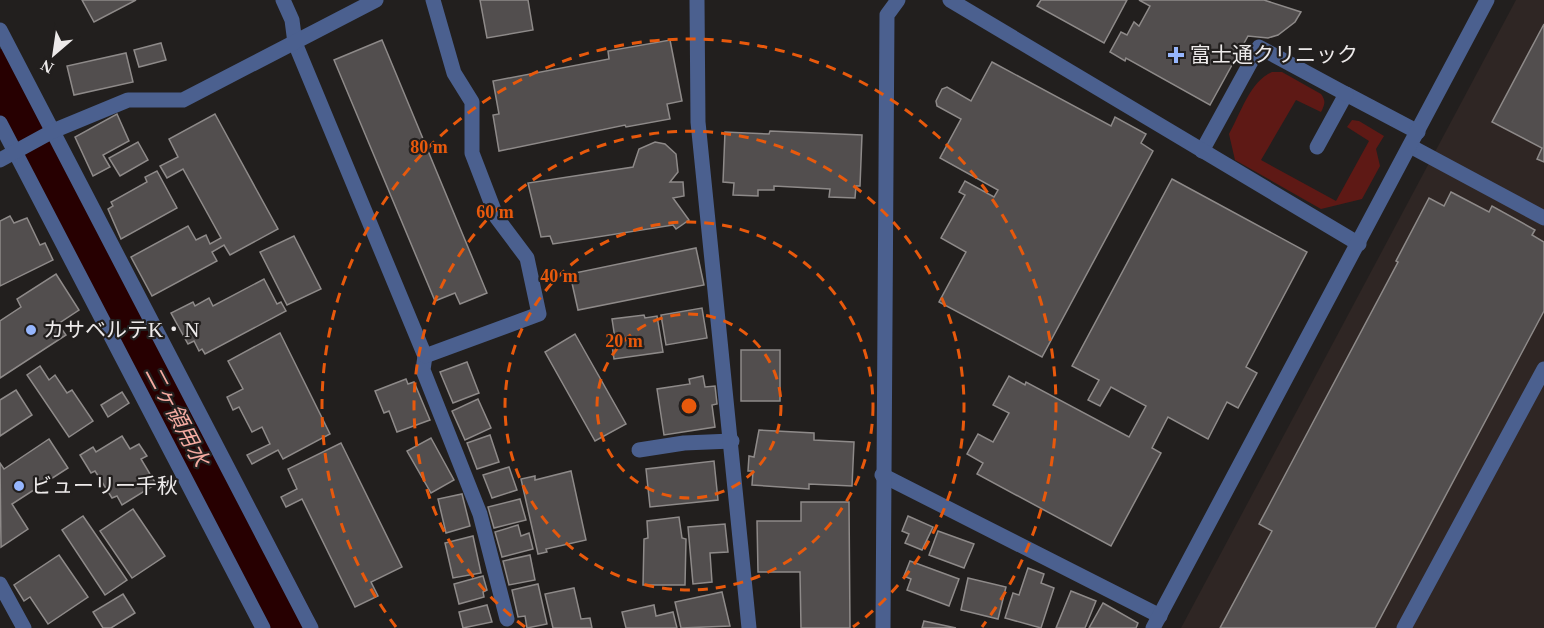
<svg xmlns="http://www.w3.org/2000/svg" width="1544" height="628" font-family="'Times New Roman','Noto Sans JP',serif">
<rect width="100%" height="100%" fill="#221f1e"/>
<polygon fill="#2f2624" points="1516,0 1544,0 1544,628 1181,628"/>
<path fill="#5e1915" d="M 1272,72 L 1282,72 L 1321,94 C 1326,101 1325,104 1321,112 L 1296,100 L 1261,160 L 1336,201 L 1369,141 L 1347,127 L 1352,120 L 1359,121 L 1384,136 L 1376,149 L 1380,166 L 1362,199 L 1321,209 L 1235,160 L 1229,134 C 1240,115 1250,81 1272,72 Z"/>
<g fill="none" stroke-linecap="round" stroke-linejoin="round">
<polyline stroke="#270001" stroke-width="56" points="0,77 288,628"/>
</g>
<g fill="#524e4e" stroke="#8e8a89" stroke-width="1.5">
<polygon points="82,0 136,0 94,22"/>
<polygon points="480,0 528,0 533,30 487,38"/>
<polygon points="1041,0 1127,0 1104,43 1037,6"/>
<polygon points="1139,0 1264,0 1301,12 1295,22 1278,35 1268,38 1248,36 1210,105 1126,58 1125,61 1110,52 1121,32 1127,35 1134,22 1139,26 1150,6"/>
<polygon points="1544,24 1544,162 1537,159 1542,148 1492,122"/>
<polygon points="382,40 487,293 460,304 455,293 435,301 334,60"/>
<polygon points="670,40 682,101 667,104 670,119 626,127 625,125 499,151 493,115 499,114 493,81 609,59 608,51"/>
<polygon points="161,43 166,60 139,67 134,50"/>
<polygon points="126,53 133,82 74,95 67,66"/>
<polygon points="992,62 1111,126 1115,117 1146,134 1141,143 1153,151 1042,357 939,302 966,252 941,238 965,195 959,192 965,181 994,197 998,190 940,158 961,119 937,106 936,101 942,89 947,87 971,101"/>
<polygon points="117,114 129,141 103,155 110,167 93,176 75,137"/>
<polygon points="215,114 278,229 230,255 224,245 212,252 217,261 152,296 131,257 188,226 196,240 206,235 210,244 221,238 183,169 167,178 160,166 178,157 169,139"/>
<polygon points="770,131 862,135 860,186 856,186 855,198 829,197 830,189 774,186 774,190 758,190 758,196 733,195 734,183 723,182 725,132 769,134"/>
<polygon points="138,142 148,160 120,176 109,158"/>
<polygon points="655,142 665,144 676,154 678,172 670,182 683,182 684,196 673,198 689,220 676,229 673,225 553,244 550,236 541,237 528,183 633,167 639,149"/>
<polygon points="157,171 177,208 121,239 108,209 113,206 111,202 147,182 145,177"/>
<polygon points="1172,179 1307,252 1246,367 1257,373 1238,408 1227,402 1208,439 1168,417 1152,448 1161,453 1111,546 977,474 983,463 967,454 978,434 993,442 1009,413 993,405 1009,376 1025,385 1026,382 1129,437 1146,406 1111,387 1100,406 1088,400 1099,380 1072,366"/>
<polygon points="1451,192 1489,212 1492,206 1535,230 1532,235 1544,242 1544,311 1375,628 1220,628 1272,531 1259,524 1398,262 1396,261 1429,198 1444,206"/>
<polygon points="10,216 14,223 27,218 40,245 45,243 53,260 0,286 0,221"/>
<polygon points="294,236 321,289 287,305 260,252"/>
<polygon points="696,248 704,285 578,310 570,274"/>
<polygon points="56,274 79,310 58,324 66,335 0,378 0,321 21,307 17,299"/>
<polygon points="264,279 277,304 281,302 286,311 205,354 202,349 199,351 194,341 188,344 171,313 193,302 195,306 209,298 213,306"/>
<polygon points="702,308 707,338 666,345 661,315"/>
<polygon points="644,315 645,318 657,316 663,352 614,359 612,345 616,345 612,319"/>
<polygon points="280,333 330,434 283,459 278,450 252,464 247,455 270,444 262,427 252,432 239,407 233,410 227,397 243,389 228,361"/>
<polygon points="575,334 626,424 595,441 545,352"/>
<rect x="741" y="350" width="39" height="51"/>
<polygon points="467,362 479,393 453,403 440,372"/>
<polygon points="40,366 49,380 55,375 67,393 72,390 93,421 69,437 27,375"/>
<polygon points="703,376 705,387 715,386 717,404 712,405 715,427 664,435 657,389 690,384 689,379"/>
<polygon points="406,379 408,384 414,382 430,420 397,432 389,411 384,413 375,391"/>
<polygon points="16,390 32,415 0,436 0,400"/>
<polygon points="122,392 129,403 108,417 101,405"/>
<polygon points="478,399 491,428 465,440 452,411"/>
<polygon points="759,430 814,433 814,440 854,442 852,486 809,484 809,489 752,485 753,471 748,471 749,456 754,457"/>
<polygon points="490,435 499,462 477,469 467,443"/>
<polygon points="122,436 130,449 139,444 147,456 141,459 156,484 122,505 117,496 112,498 95,471 91,473 80,455 93,447 96,452"/>
<polygon points="431,438 454,480 431,493 407,451"/>
<polygon points="49,439 68,468 12,504 28,529 1,547 0,463 4,469"/>
<polygon points="341,443 402,567 371,582 378,596 355,607 302,499 286,507 281,497 297,489 288,469"/>
<polygon points="714,461 718,500 650,507 646,469"/>
<polygon points="509,467 517,490 492,498 483,475"/>
<polygon points="571,471 586,540 546,549 547,552 538,554 521,479 535,476 535,480"/>
<polygon points="462,494 470,526 446,533 438,499"/>
<polygon points="520,499 526,520 494,528 488,507"/>
<polygon points="801,502 849,502 850,628 801,628 800,572 758,572 757,521 801,521"/>
<polygon points="133,509 165,556 132,578 100,531"/>
<polygon points="83,516 127,580 105,595 62,530"/>
<polygon points="908,516 933,527 922,550 905,543 909,534 902,531"/>
<polygon points="679,517 682,538 686,539 685,585 643,585 644,539 648,538 647,521"/>
<polygon points="725,524 728,552 710,553 712,582 693,584 688,527"/>
<polygon points="518,525 521,536 529,533 533,549 502,557 495,532"/>
<polygon points="938,531 974,544 964,568 929,555"/>
<polygon points="473,536 481,573 453,578 445,543"/>
<polygon points="59,555 88,597 48,624 30,597 24,601 14,585"/>
<polygon points="530,555 535,580 509,585 503,561"/>
<polygon points="910,561 959,579 949,606 907,590 911,579 904,576"/>
<polygon points="1028,568 1044,574 1041,583 1054,588 1041,628 1005,618 1013,593 1019,595"/>
<polygon points="483,576 487,590 483,592 484,597 459,604 454,584"/>
<polygon points="968,578 1006,587 998,619 961,610"/>
<polygon points="538,584 547,624 527,628 525,616 518,617 512,590"/>
<polygon points="574,588 581,619 590,618 592,628 553,628 545,594"/>
<polygon points="1071,591 1096,601 1085,628 1056,628"/>
<polygon points="722,592 730,626 681,628 675,602"/>
<polygon points="123,594 135,613 111,628 103,628 93,612"/>
<polygon points="1103,603 1138,623 1136,628 1089,628"/>
<polygon points="487,605 492,622 463,628 459,612"/>
<polygon points="654,605 656,616 673,612 677,628 626,628 622,612"/>
<polygon points="924,621 956,628 922,628"/>
</g>
<g fill="none" stroke-linecap="round" stroke-linejoin="round">
<g stroke="#4b608f" stroke-width="15">
<polyline points="1410,146 1544,218"/>
<polyline points="1317,147 1346,94 1418,132"/>
<polyline points="1202,151 1259,47 1346,94"/>
<polyline points="425,356 423,370 480,514 507,619"/>
<polyline points="639,450 684,443 732,441"/>
<polyline points="1404,628 1544,369"/>
</g>
<g stroke="#4b608f" stroke-width="15">
<polyline points="283,0 292,20 295,43 425,356 539,314 527,258 497,218 472,153 472,102 454,73 433,0"/>
<polyline points="697,0 698,122 749,628"/>
<polyline points="950,0 1359,244"/>
<polyline points="0,30 311,628"/>
<polyline points="0,123 263,628"/>
<polyline points="0,160 53,131 128,100 183,100 376,0"/>
<polyline points="882,475 1160,616"/>
<polyline points="0,584 24,628"/>
<polyline points="883,628 887,15 898,0"/>
</g>
<polyline stroke="#4b608f" stroke-width="15" points="1153,628 1487,0"/>
</g>
<g fill="none" stroke="#e8590c" stroke-width="3" stroke-dasharray="10 8">
<circle cx="689" cy="406" r="92"/>
<circle cx="689" cy="406" r="184"/>
<path d="M525 627A275 275 0 1 1 853 627"/>
<path d="M396 627A367 367 0 1 1 982 627"/>
</g>
<g fill="#96b6fd" stroke="#221f1e" stroke-width="2">
<path d="M1173 46h6v6h6v6h-6v6h-6v-6h-6v-6h6z"/>
<circle cx="31" cy="330" r="6"/>
<circle cx="19" cy="486" r="6"/>
</g>
<g text-anchor="middle" dominant-baseline="central" stroke-width="4.5" stroke-linejoin="round" paint-order="stroke">
<g font-size="21" fill="#edeaea" stroke="#221f1e" text-anchor="start">
<text x="1190" y="55">富士通クリニック</text>
<text x="43" y="330">カサベルテK・N</text>
<text x="31" y="486">ビューリー千秋</text>
</g>
<g font-size="22" font-style="italic" fill="#f5aba1" stroke="#221f1e">
<text transform="translate(177 416) rotate(62)">二ヶ領用水</text>
</g>
</g>
<circle cx="689" cy="406" r="9" fill="#e8590c" stroke="#221f1e" stroke-width="3"/>
<g font-size="18" text-anchor="middle" font-weight="bold" fill="#e8590c" stroke="#221f1e" stroke-width="4.5" stroke-linejoin="round" paint-order="stroke">
<text x="429" y="153">80 m</text>
<text x="495" y="218">60 m</text>
<text x="559" y="282">40 m</text>
<text x="624" y="347">20 m</text>
</g>
<g transform="translate(54 54) rotate(209)" stroke="#221f1e" stroke-width="4.5" paint-order="stroke">
<path d="M0-4.5L10 22L0 15L-10 22Z" fill="#edeaea"/>
<text y="-9" font-size="16" font-weight="bold" text-anchor="middle" fill="#edeaea">N</text>
</g>
</svg>
